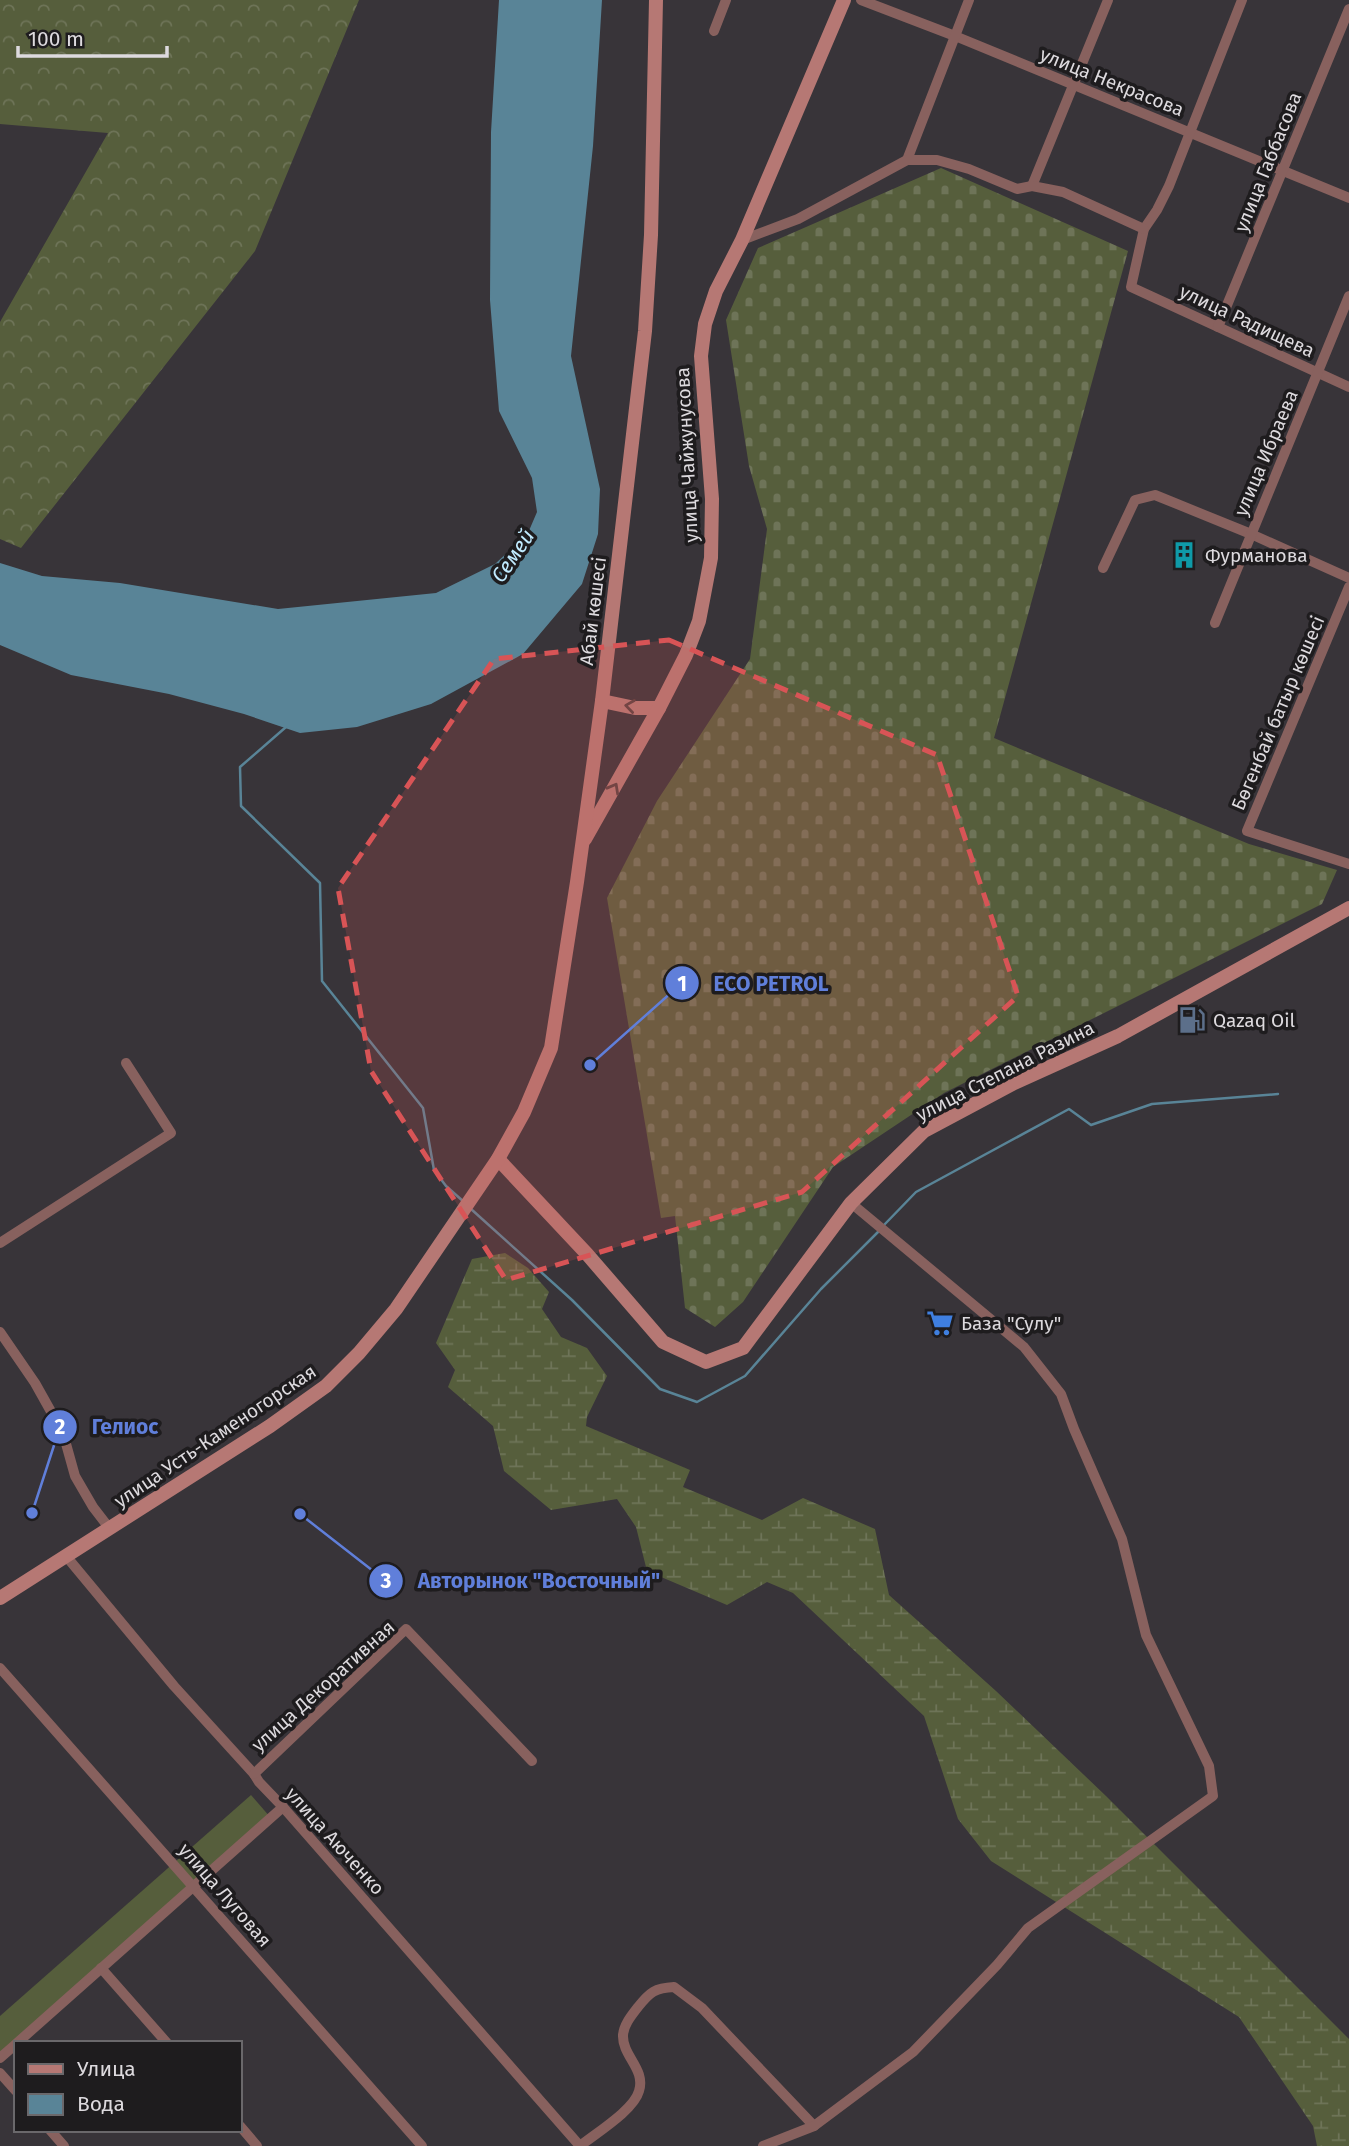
<svg xmlns="http://www.w3.org/2000/svg" width="1349" height="2146" font-family="'Fira Sans',sans-serif">
<defs>
<pattern id="forest-crowns" width="20" height="18" patternUnits="userSpaceOnUse" patternTransform="scale(1.75)"><rect width="20" height="18" fill="#565e3c"/><path d="M2 6a3 3 0 1 1 6 0M12 15a3 3 0 1 1 6 0" fill="none" stroke="#6e7458"/></pattern>
<pattern id="wetland-marsh" width="20" height="14" patternUnits="userSpaceOnUse" patternTransform="scale(1.75)"><rect width="20" height="14" fill="#565e3c"/><path d="M1 5h8M5 5V1M11 12h8M15 12V8" fill="none" stroke="#6e7458"/></pattern>
<pattern id="cemetery-stones" width="16" height="16" patternUnits="userSpaceOnUse" patternTransform="scale(1.75)"><rect width="16" height="16" fill="#565e3c"/><path d="M2 7V4a2 2 0 0 1 4 0v3zM10 15v-3a2 2 0 0 1 4 0v3z" fill="#6e7458"/></pattern>
</defs>
<rect width="100%" height="100%" fill="#383439"/>
<polygon fill="#565e3c" points="251,1795 271,1818 0,2055 0,2016"/>
<polygon fill="url(#forest-crowns)" points="0,0 359,0 255,251 21,548 0,539 0,322 108,133 0,124"/>
<polygon fill="url(#wetland-marsh)" points="505,1253 528,1268 549,1292 542,1309 561,1337 587,1348 607,1376 587,1417 586,1426 690,1470 683,1487 762,1520 803,1498 875,1529 889,1595 996,1691 1106,1796 1349,2039 1349,2146 1317,2146 1313,2126 1239,2017 991,1861 958,1819 924,1716 793,1593 767,1582 727,1605 647,1571 636,1527 617,1499 551,1510 504,1471 493,1426 448,1387 455,1370 436,1343 472,1259"/>
<polygon fill="url(#cemetery-stones)" points="941,168 1128,251 994,738 1249,844 1337,870 1322,904 944,1093 833,1167 743,1302 715,1327 685,1308 675,1216 661,1218 607,898 657,801 750,659 767,529 749,466 726,320 758,248"/>
<polygon fill="#598497" points="499,0 602,0 593,146 571,356 600,489 598,534 582,584 523,654 431,704 357,727 300,733 244,714 169,694 71,675 0,645 0,563 42,576 120,583 278,609 436,593 495,564 528,533 537,512 532,478 499,411 490,300 491,132"/>
<g fill="none" stroke-linecap="round" stroke-linejoin="round">
<g stroke="#598497" stroke-width="2.5">
<polyline points="286,727 240,767 241,806 320,883 322,981 423,1108 434,1170 446,1186 464,1202"/>
<polyline points="471,1209 572,1300 660,1389 697,1402 745,1376 821,1289 880,1230"/>
<polyline points="884,1225 916,1192 1069,1109 1091,1125 1152,1104 1278,1094"/>
</g>
<g stroke="#88615e" stroke-width="10">
<polyline points="861,0 955,36 1349,198"/>
<polyline points="1242,0 1169,186 1157,210 1144,229 1131,287 1349,387"/>
<polyline points="714,31 726,0"/>
<polyline points="907,160 969,0"/>
<polyline points="1032,186 1108,0"/>
<polyline points="742,240 798,219 907,160 937,160 969,169 1017,189 1032,186 1063,192 1144,229"/>
<polyline points="1218,327 1349,9"/>
<polyline points="1103,568 1135,500 1155,495 1251,534 1349,578"/>
<polyline points="1349,587 1247,831 1349,864"/>
<polyline points="1215,623 1349,296"/>
<polyline points="0,1243 171,1133 126,1063"/>
<polyline points="0,1332 35,1383 63,1433 75,1476 93,1507 110,1529"/>
<polyline points="66,1556 174,1686 254,1774 259,1782 283,1807 580,2146"/>
<polyline points="0,1668 422,2146"/>
<polyline points="254,1774 406,1629 532,1761"/>
<polyline points="101,1968 167,2043"/>
<polyline points="17,2043 283,1807"/>
<polyline points="0,2058 16,2044"/>
<polyline points="0,2073 16,2091"/>
<polyline points="240,2126 257,2146"/>
<polyline points="50,2130 64,2146"/>
<path d="M 580,2146 C 596,2133 634,2110 639,2091 C 646,2069 622,2056 623,2035 C 624,2024 632,2015 638,2007 C 650,1992 655,1988 674,1987 L 702,2008 L 814,2126"/>
<polyline points="763,2146 814,2126 913,2052 997,1965 1028,1928 1213,1796 1209,1766 1146,1635 1122,1539 1074,1429 1061,1394 1024,1347 851,1203"/>
</g>
<g stroke="#b67874" stroke-width="14">
<polyline points="602,701 635,708 659,708"/>
<polyline points="585,839 659,708 686,655 699,621 711,558 712,499 701,356 705,324 716,291 742,240 844,0"/>
<polyline points="498,1159 587,1254 663,1342 706,1362 743,1348 851,1203 924,1131 1014,1083 1118,1036 1349,908"/>
<polyline points="0,1598 270,1426 326,1386 359,1353 396,1309 498,1159 524,1112 551,1048 577,882 602,701 645,331 651,235 656,0"/>
</g>
</g>
<defs><path id="oneway-chevron" d="M-2-3.5L2.5 0L-2 3.5" fill="none" stroke-width="1.6" stroke-linecap="round" stroke-linejoin="round" transform="scale(1.75)"/></defs>
<g stroke="#5b4140">
<use href="#oneway-chevron" transform="translate(630 706) rotate(-172)"/>
<use href="#oneway-chevron" transform="translate(614 788) rotate(-61)"/>
</g>
<path fill="#d85456" fill-opacity="0.2" stroke="#d85456" stroke-width="5" stroke-dasharray="14 9" stroke-linejoin="round" d="M 669,640 L 937,755 L 1018,996 L 802,1192 L 506,1280 L 371,1071 L 338,888 L 494,659 Z"/>
<defs>
<symbol id="building-bare" viewBox="-9 -9 18 18"><path d="M-4-6H4V6H1V3H-1V6H-4ZM-2.5-4.3h1.7v1.8h-1.7ZM.8-4.3h1.7v1.8H.8ZM-2.5-1h1.7V.8h-1.7ZM.8-1h1.7V.8H.8Z" fill="#0f9aa8" stroke="#1e1c1e" stroke-width="2.5" paint-order="stroke"/></symbol>
<symbol id="fuel-bare" viewBox="-9 -9 18 18"><path d="M-5.5-6h7V0h2V4h1.3V-2.5L3-4.5l.8-.8L6-3V5H2.5V1h-1V6h-7ZM-4.2-4.7v3.2H.2V-4.7Z" fill="#5c6f8a" stroke="#1e1c1e" stroke-width="2.5" paint-order="stroke"/></symbol>
<symbol id="supermarket-bare" viewBox="-9 -9 18 18"><path d="M-6-5.5h2.5l.6 2H6L4.5 2H-2.5L-4.4-4H-6ZM-1.5 3.2a1.3 1.3 0 1 0 .1 0ZM3 3.2a1.3 1.3 0 1 0 .1 0Z" fill="#3f7fe0" stroke="#1e1c1e" stroke-width="2.5" paint-order="stroke"/></symbol>
</defs>
<g fill-rule="evenodd">
<use href="#building-bare" x="1165" y="536" width="38" height="38"/>
<use href="#fuel-bare" x="1173" y="1001" width="38" height="38"/>
<use href="#supermarket-bare" x="921" y="1304" width="38" height="38"/>
</g>
<g text-anchor="middle" dominant-baseline="central" stroke-width="7" stroke-linejoin="round" paint-order="stroke">
<g font-size="19" fill="#dddade" stroke="#1e1c1e">
<text transform="translate(1112 82) rotate(22)">улица Некрасова</text>
<text transform="translate(1268 162) rotate(-68)">улица Габбасова</text>
<text transform="translate(1247 321) rotate(25)">улица Радищева</text>
<text transform="translate(1266 453) rotate(-67)">улица Ибраева</text>
<text transform="translate(687 455) rotate(-93)">улица Чайжунусова</text>
<text transform="translate(593 611) rotate(-83)">Абай көшесі</text>
<text transform="translate(1278 713) rotate(-67)">Бөгенбай батыр көшесі</text>
<text transform="translate(1005 1071) rotate(-27)">улица Степана Разина</text>
<text transform="translate(215 1436) rotate(-34)">улица Усть-Каменогорская</text>
<text transform="translate(323 1686) rotate(-42)">улица Декоративная</text>
<text transform="translate(335 1841) rotate(48)">улица Аюченко</text>
<text transform="translate(225 1895) rotate(49)">улица Луговая</text>
</g>
<g font-size="19" fill="#dddade" stroke="#1e1c1e" text-anchor="start">
<text x="1205" y="555">Фурманова</text>
<text x="1213" y="1020">Qazaq Oil</text>
<text x="961" y="1323">База "Сулу"</text>
</g>
<g font-size="21" font-style="italic" fill="#c1ebff" stroke="#1e1c1e">
<text transform="translate(513 556) rotate(-56)">Семей</text>
</g>
</g>
<path fill="none" stroke="#607fda" stroke-width="2.5" d="M590 1065L682 983M32 1513L60 1427M300 1514L386 1581"/>
<g fill="#607fda" stroke="#1e1c1e" stroke-width="2.5">
<circle cx="590" cy="1065" r="7"/>
<circle cx="32" cy="1513" r="7"/>
<circle cx="300" cy="1514" r="7"/>
<circle cx="682" cy="983" r="18"/>
<circle cx="60" cy="1427" r="18"/>
<circle cx="386" cy="1581" r="18"/>
</g>
<g font-size="21" text-anchor="middle" font-weight="bold" fill="#fff">
<text x="682" y="991">1</text>
<text x="60" y="1434">2</text>
<text x="386" y="1588">3</text>
</g>
<g font-size="21" text-anchor="middle" font-weight="bold" fill="#607fda" stroke="#1e1c1e" stroke-width="7" stroke-linejoin="round" paint-order="stroke">
<text x="771" y="991">ECO PETROL</text>
<text x="125" y="1434">Гелиос</text>
<text x="539" y="1588">Авторынок "Восточный"</text>
</g>
<rect x="14" y="2041" width="228" height="91" fill="#1e1c1e" stroke="#6a686b" stroke-width="2"/>
<rect x="28" y="2064" width="35" height="10" fill="#b67874" stroke="#6a686b" stroke-width="2"/>
<text x="77" y="2076" font-size="21" fill="#dddade">Улица</text>
<rect x="28" y="2094" width="35" height="21" fill="#598497" stroke="#6a686b" stroke-width="2"/>
<text x="77" y="2111" font-size="21" fill="#dddade">Вода</text>
<path d="M18 46v10h149v-10" fill="none" stroke="#dddade" stroke-width="3.5"/>
<text x="28" y="46" font-size="21" fill="#dddade" stroke="#1e1c1e" stroke-width="5" paint-order="stroke">100 m</text>
</svg>
